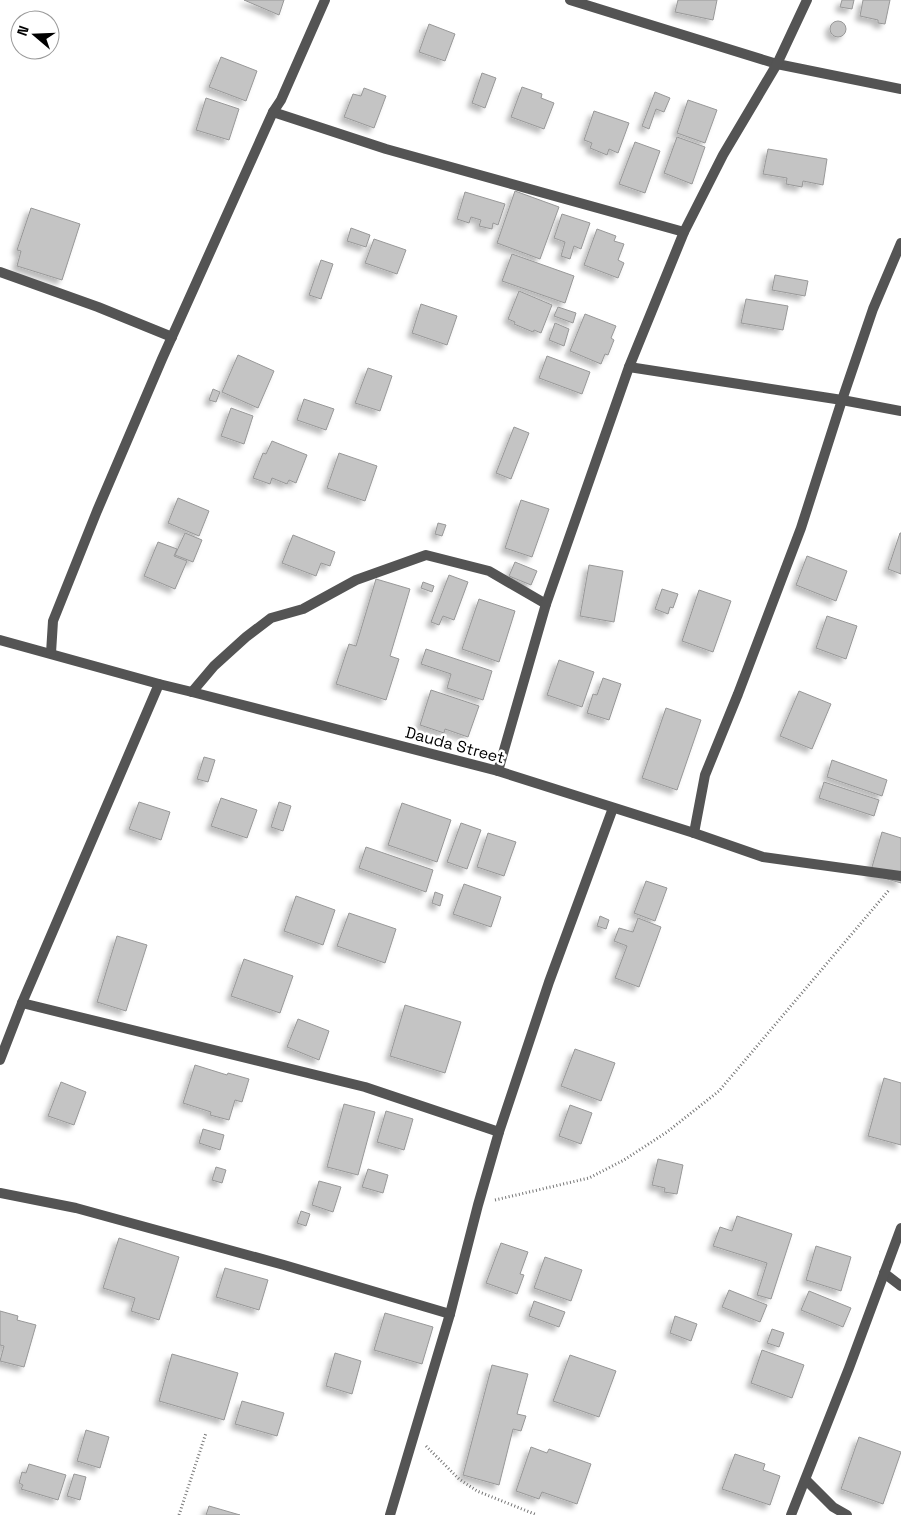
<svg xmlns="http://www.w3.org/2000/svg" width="901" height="1515" font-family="'Space Grotesk',sans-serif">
<defs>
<filter id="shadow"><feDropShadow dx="-4.5" dy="4.5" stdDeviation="2.5" flood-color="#0004"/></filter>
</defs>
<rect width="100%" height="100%" fill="#fff"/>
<g fill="#c4c4c4" stroke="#989898" filter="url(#shadow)">
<polygon points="244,0 284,0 279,15"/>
<polygon points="678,0 717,0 713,20 675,12"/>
<polygon points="842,0 854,0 852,9 840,7"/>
<polygon points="863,0 890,0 885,24 878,23 878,20 860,16"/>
<circle cx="838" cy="29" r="8"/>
<polygon points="429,24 455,34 445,61 419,52"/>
<polygon points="221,57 257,71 246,101 209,87"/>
<polygon points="482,73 496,78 485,108 472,103"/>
<polygon points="522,87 542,94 541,98 554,103 544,129 511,117"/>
<polygon points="364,88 386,96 374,128 344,117 353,94 361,96"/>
<polygon points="655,92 670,98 664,112 656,109 649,129 642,126"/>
<polygon points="206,98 239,109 229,140 196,130"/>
<polygon points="688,100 717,110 705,143 677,133"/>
<polygon points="594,111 629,123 618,153 609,149 607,155 590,148 592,143 584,140"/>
<polygon points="677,137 705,147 692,184 664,173"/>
<polygon points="635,142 660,151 645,193 619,184"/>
<polygon points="768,149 827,159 823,185 803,181 802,187 786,184 787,178 763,174"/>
<polygon points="515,191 559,207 540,259 497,243"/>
<polygon points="465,192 505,204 498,225 493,223 492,229 479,226 481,220 471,217 469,223 457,219"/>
<polygon points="31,208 80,224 62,280 17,266 21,251 17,250"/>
<polygon points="562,214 590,223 581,249 574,246 570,259 561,256 565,242 554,238"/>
<polygon points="351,228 370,235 366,247 347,241"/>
<polygon points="597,229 616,236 614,241 624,244 618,260 624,263 618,278 584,265"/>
<polygon points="374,239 406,250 397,274 365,263"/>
<polygon points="512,254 574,276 565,303 502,281"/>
<polygon points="321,260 333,264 321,299 309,295"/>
<polygon points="775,275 808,281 805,296 772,290"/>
<polygon points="519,291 552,305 541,333 534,330 533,332 514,324 515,322 508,319"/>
<polygon points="746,299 788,306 783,330 741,323"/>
<polygon points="421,304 457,316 447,345 412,333"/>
<polygon points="558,307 576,313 573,323 554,316"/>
<polygon points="585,314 616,326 611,338 614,340 608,355 605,354 601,364 570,351"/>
<polygon points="555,323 569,329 564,346 549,340"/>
<polygon points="238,355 274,371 258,408 222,392"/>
<polygon points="547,356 590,372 582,394 539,378"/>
<polygon points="368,368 392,376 380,411 355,403"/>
<polygon points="213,389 220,392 216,402 209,400"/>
<polygon points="304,399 334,409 326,430 297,420"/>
<polygon points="231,408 253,416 244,444 221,436"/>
<polygon points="514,427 529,433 511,479 496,473"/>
<polygon points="272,441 307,455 296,483 289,480 287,484 272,478 270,484 253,478 263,453 266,454"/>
<polygon points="339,453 377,466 365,501 327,488"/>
<polygon points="178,498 209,511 199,536 168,523"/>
<polygon points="521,500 549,509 532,557 505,548"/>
<polygon points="438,523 446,525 442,536 435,534"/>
<polygon points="185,533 202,540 193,562 175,555"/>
<polygon points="900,533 901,533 901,574 888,569"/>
<polygon points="293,535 335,552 330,566 321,563 316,576 282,563"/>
<polygon points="158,542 177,549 174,556 187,561 175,589 144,576"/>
<polygon points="807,556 847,571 836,601 796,585"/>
<polygon points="515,562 537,571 531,585 509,576"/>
<polygon points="589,565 623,571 614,622 580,616"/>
<polygon points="449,575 468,582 454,620 443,616 439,625 431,622"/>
<polygon points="376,579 410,589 390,656 399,659 386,700 336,684 349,644 356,646"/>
<polygon points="423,582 434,586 432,592 421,588"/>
<polygon points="662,589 678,594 673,608 670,607 668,614 655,609"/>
<polygon points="699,590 731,601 713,652 682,641"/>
<polygon points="479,599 515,611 499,662 462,649"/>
<polygon points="827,616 857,626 846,659 816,648"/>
<polygon points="426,649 492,671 483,700 447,688 451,674 421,664"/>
<polygon points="559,660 594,672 582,707 547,695"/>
<polygon points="603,678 621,684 609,720 587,713 593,694 597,695"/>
<polygon points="431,690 479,706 468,737 445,729 444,733 420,725"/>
<polygon points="799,691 831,704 812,749 780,736"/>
<polygon points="666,708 701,720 677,790 642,778"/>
<polygon points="204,757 215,760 208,782 197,779"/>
<polygon points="832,760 887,780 882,796 827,777"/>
<polygon points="824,782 879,800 874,816 819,798"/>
<polygon points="221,798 257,810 247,838 211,826"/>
<polygon points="139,802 170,812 161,840 129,829"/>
<polygon points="279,802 291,806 283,831 271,827"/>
<polygon points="402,803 451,820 437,862 388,845"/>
<polygon points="461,823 481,830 467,869 447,862"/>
<polygon points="882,832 901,838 901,883 870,874"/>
<polygon points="488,833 516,842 504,876 477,867"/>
<polygon points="366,847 433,870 426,892 359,868"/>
<polygon points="646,881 667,888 655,921 634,913"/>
<polygon points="464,884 501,897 491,927 453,914"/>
<polygon points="435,892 443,895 440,906 432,903"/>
<polygon points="296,896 335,910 323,945 284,931"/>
<polygon points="349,913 396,929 385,963 337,946"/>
<polygon points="600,916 609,920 606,929 597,926"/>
<polygon points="638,918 661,927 639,987 615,978 627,946 614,941 619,928 633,932"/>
<polygon points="117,936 147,945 126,1011 97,1002"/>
<polygon points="244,959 293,976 280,1013 231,996"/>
<polygon points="405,1005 461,1022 445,1073 390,1056"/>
<polygon points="298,1019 329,1031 319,1060 287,1047"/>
<polygon points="575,1049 615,1063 601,1101 561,1086"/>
<polygon points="195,1065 227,1075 228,1073 249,1079 242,1102 235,1100 229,1120 210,1115 211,1112 183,1103"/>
<polygon points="884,1078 901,1083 901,1145 868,1136"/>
<polygon points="61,1082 86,1092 74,1125 48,1116"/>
<polygon points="344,1104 375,1112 358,1175 327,1167"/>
<polygon points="570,1105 592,1113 581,1144 559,1136"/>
<polygon points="386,1111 413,1119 404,1150 377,1142"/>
<polygon points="203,1129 224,1135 220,1150 199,1143"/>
<polygon points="658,1159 683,1165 677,1194 664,1192 665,1188 652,1185"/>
<polygon points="216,1167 226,1170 222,1183 212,1180"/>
<polygon points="368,1169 388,1175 383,1193 362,1187"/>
<polygon points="319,1181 341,1187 333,1212 312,1205"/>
<polygon points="301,1211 310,1214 306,1226 297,1223"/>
<polygon points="737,1216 792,1234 771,1299 757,1295 767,1263 713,1246 720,1227 732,1231"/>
<polygon points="119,1238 179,1257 159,1320 131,1311 135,1298 103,1288"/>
<polygon points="501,1243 528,1252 520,1274 524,1275 517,1294 486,1283"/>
<polygon points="816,1246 851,1257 841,1291 806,1280"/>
<polygon points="545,1257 582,1270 571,1301 534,1288"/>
<polygon points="225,1268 268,1280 259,1310 216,1297"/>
<polygon points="729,1290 767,1305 760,1322 722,1307"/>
<polygon points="809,1291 851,1308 843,1327 801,1310"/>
<polygon points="534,1301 565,1312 559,1327 529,1316"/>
<polygon points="0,1311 18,1316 17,1320 36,1325 24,1367 0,1361 4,1346 0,1345"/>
<polygon points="385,1313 433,1327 422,1364 374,1350"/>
<polygon points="675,1316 697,1324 691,1341 670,1333"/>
<polygon points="772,1329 784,1333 779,1347 767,1343"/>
<polygon points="762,1350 804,1365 792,1398 751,1383"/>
<polygon points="335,1353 361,1361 352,1394 326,1386"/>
<polygon points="172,1354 238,1373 224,1420 159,1401"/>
<polygon points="570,1355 616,1371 599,1417 553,1401"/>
<polygon points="492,1365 528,1374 517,1414 526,1416 521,1431 513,1429 499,1485 463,1475"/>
<polygon points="242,1401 284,1413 277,1436 235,1424"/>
<polygon points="86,1430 109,1437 100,1468 77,1461"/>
<polygon points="859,1437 901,1452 883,1504 841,1489"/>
<polygon points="531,1447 547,1453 549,1449 591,1464 577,1504 542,1492 539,1499 516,1491"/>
<polygon points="735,1454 765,1464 763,1470 780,1476 770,1505 722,1489"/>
<polygon points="29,1464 66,1475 58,1500 21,1489 23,1485 19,1483 22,1472 26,1473"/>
<polygon points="74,1474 86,1477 80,1500 67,1496"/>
<polygon points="209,1506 240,1515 206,1515"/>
</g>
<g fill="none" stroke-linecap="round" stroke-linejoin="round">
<g stroke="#767676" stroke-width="3" stroke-dasharray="1 2.5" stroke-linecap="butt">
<polyline points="495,1200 589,1178 624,1160 667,1132 719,1091 889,890"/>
<polyline points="426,1446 459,1479 477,1491 537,1515"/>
<polyline points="179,1515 206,1433"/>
</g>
<g stroke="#545454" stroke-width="10">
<polyline points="570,0 777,64 901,89"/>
<polyline points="273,112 386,149 684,232"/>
<polyline points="0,272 98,307 172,337"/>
<polyline points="629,367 842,400 901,411"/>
<polyline points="0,640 159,684 192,692 498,771 694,833 763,857 901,876"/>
<polyline points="51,653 53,621 97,511 162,359 273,112 281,100 325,0"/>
<polyline points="192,692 214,666 246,637 271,618 303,609 356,580 426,555 489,571 546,604"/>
<polyline points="498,771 546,604 629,367 684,232 723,155 777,64 807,0"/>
<polyline points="694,833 705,775 738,694 801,528 842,400 873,309 901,243"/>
<polyline points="22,1003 365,1087 499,1132"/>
<polyline points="0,1060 22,1003 159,684"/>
<polyline points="0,1193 76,1208 284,1265 450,1314"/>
<polyline points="884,1273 901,1286"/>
<polyline points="806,1480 833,1507 847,1515"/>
<polyline points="390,1515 450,1314 478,1205 499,1132 549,982 613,808"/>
<polyline points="791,1515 849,1368 901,1228"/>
</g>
</g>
<g text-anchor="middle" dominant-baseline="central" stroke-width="5" stroke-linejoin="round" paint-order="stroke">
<g font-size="16" fill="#000" stroke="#fff">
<text transform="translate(455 745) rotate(15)">Dauda Street</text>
</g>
</g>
<g transform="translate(35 35) rotate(289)"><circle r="24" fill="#ffffff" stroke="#999999"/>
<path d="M0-4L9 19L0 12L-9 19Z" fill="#000000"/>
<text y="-8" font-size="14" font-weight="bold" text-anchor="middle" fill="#000000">N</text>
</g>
</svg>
